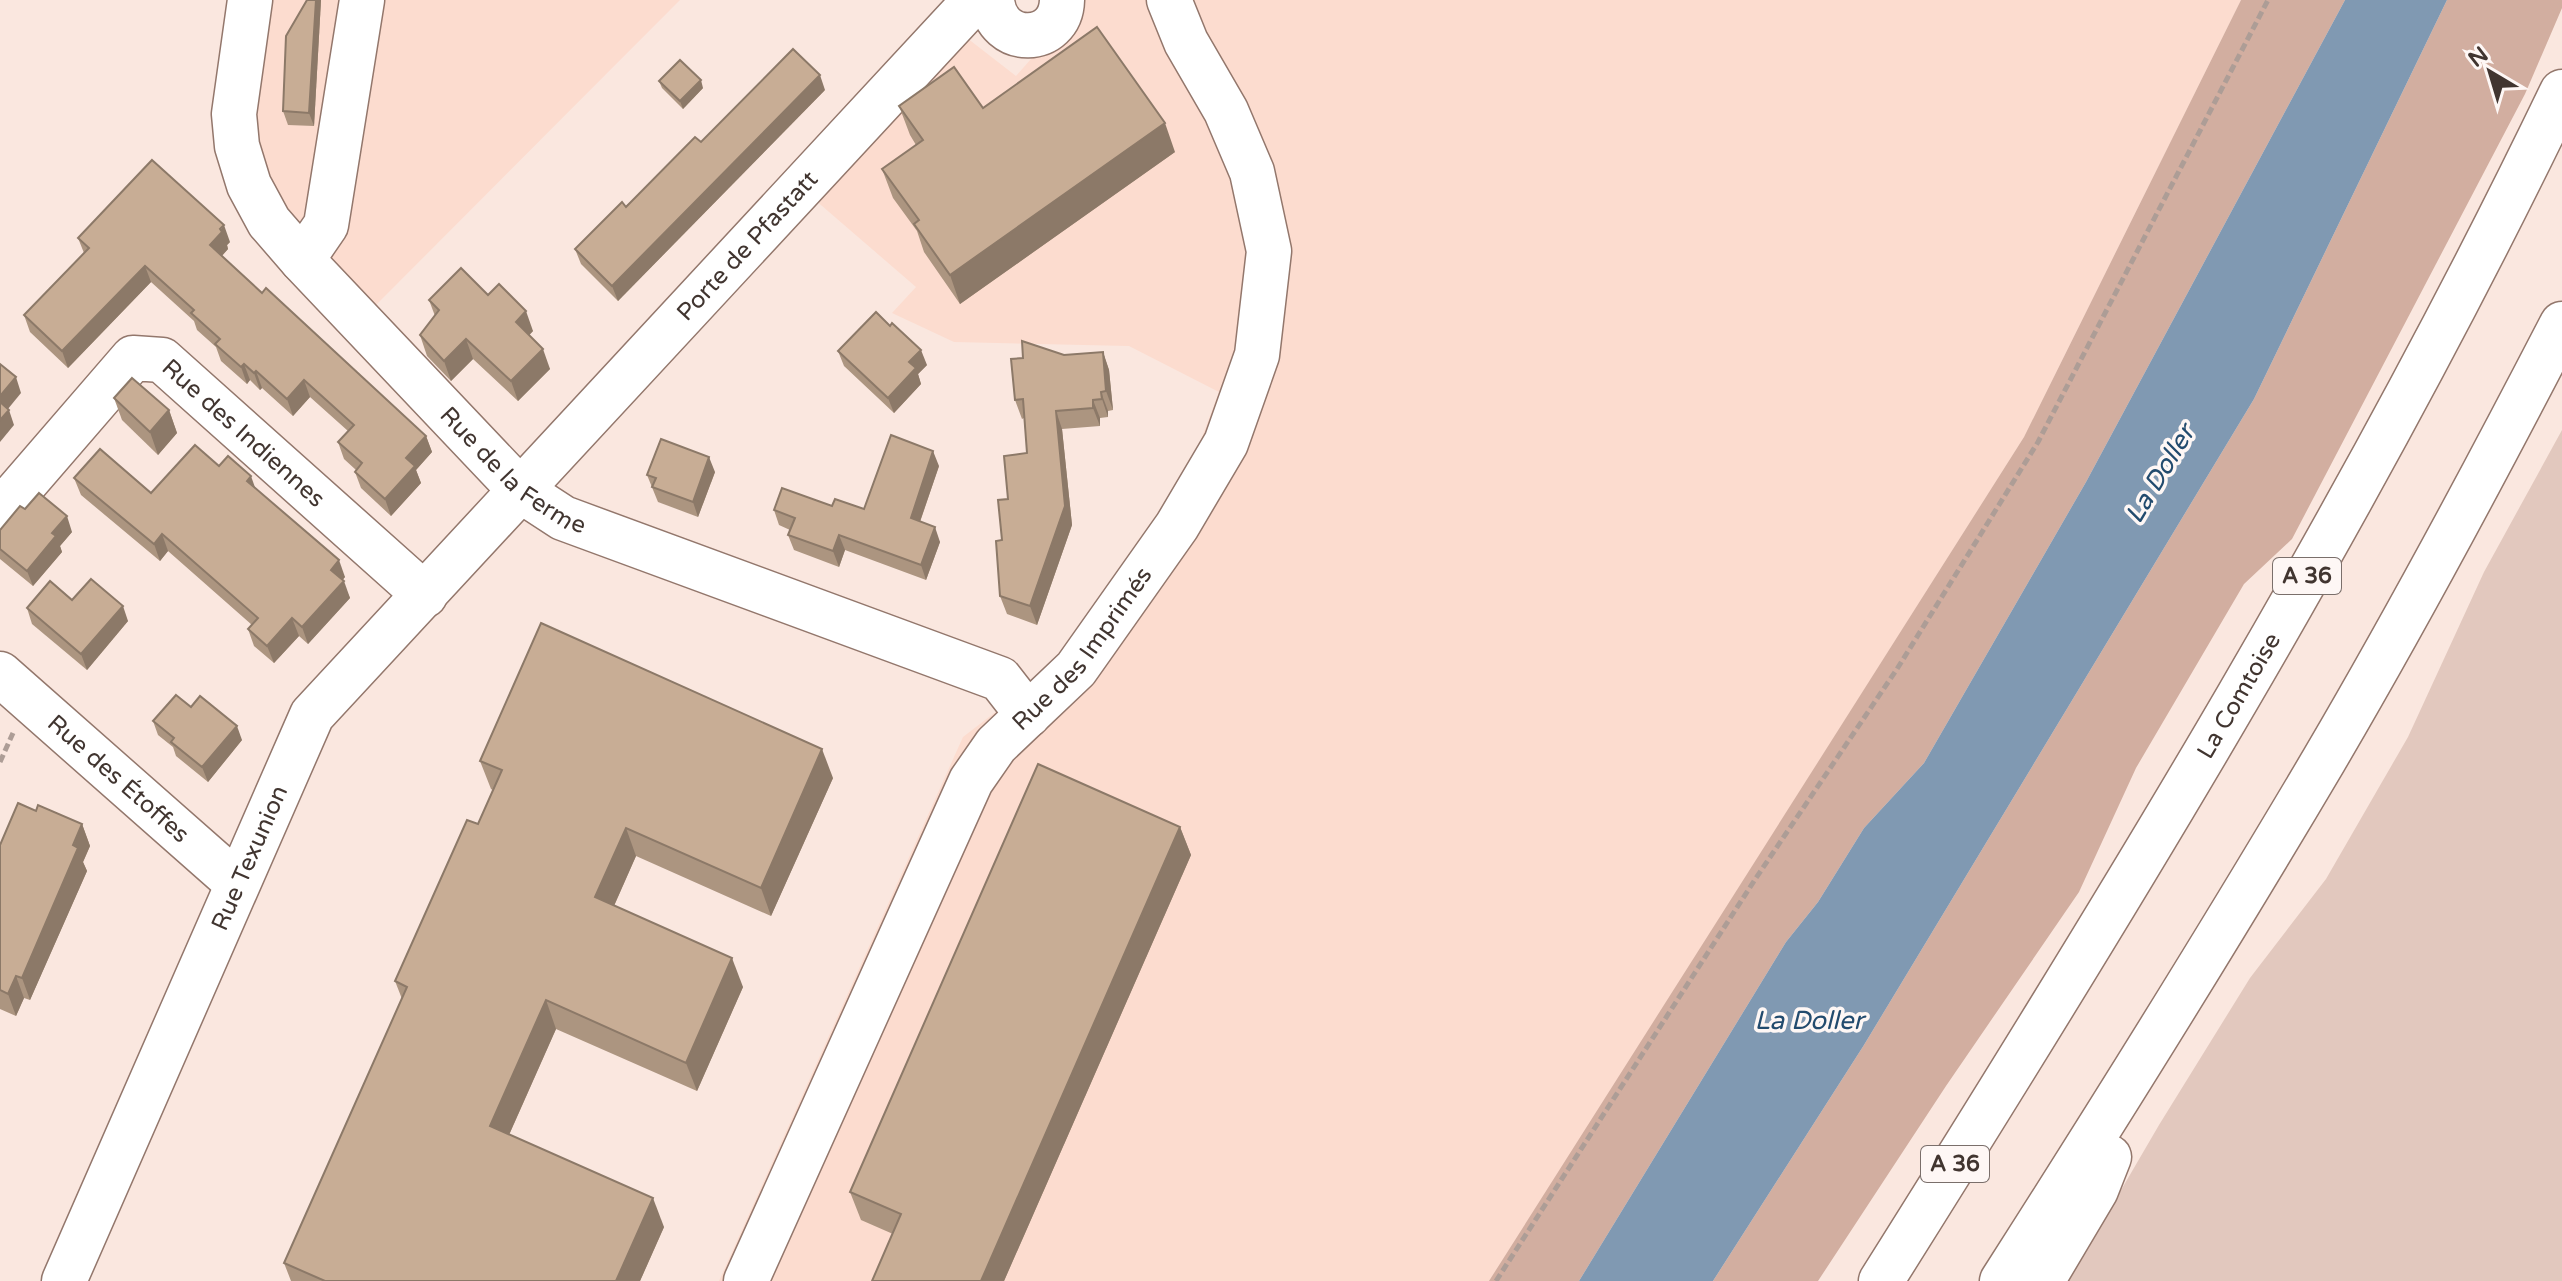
<svg xmlns="http://www.w3.org/2000/svg" width="2562" height="1281" font-family="'Varela Round',sans-serif">
<rect width="100%" height="100%" fill="#fae7df"/>
<g fill="#fcdccf">
<polygon points="268,0 680,0 372,309 286,219 263,173 249,114"/>
<polygon points="1083,0 2241,0 2024,437 1490,1281 719,1281 963,737 1058,664 1190,469 1219,392 1129,346 954,342 892,313 916,287 814,199 967,38 1016,76"/>
</g>
<polygon fill="#e2c8be" points="2562,430 2562,1281 2068,1281 2159,1125 2250,978 2326,879 2408,737 2484,572"/>
<g fill="#d2aea0">
<polygon points="2241,0 2345,0 2086,482 1924,763 1864,828 1818,902 1786,942 1579,1281 1489,1281 2024,437"/>
<polygon points="2447,0 2562,0 2562,8 2525,94 2292,539 2244,584 2136,768 2079,892 1946,1086 1818,1281 1713,1281 1864,1045 2254,399"/>
</g>
<polygon fill="#8099b2" points="2345,0 2447,0 2254,399 1864,1045 1713,1281 1579,1281 1786,942 1818,902 1864,828 1924,763 2086,482"/>
<g fill="none" stroke-linecap="round" stroke-linejoin="round">
<defs>
<g id="minor">
<path id="s1" d="M 250,0 L 234,114 L 237,146 L 249,185 L 269,222 L 302,260 L 520,490 L 563,518 L 1000,679 L 1028,715"/>
<path d="M 992,0 C 996,48 1061,46 1062,0"/>
<polyline points="302,260 326,225 362,0"/>
<path id="s2" d="M 0,512 L 133,358 L 162,360 L 425,595"/>
<path id="s3" d="M 0,674 L 237,883"/>
<path id="s4" d="M 64,1281 L 312,715 L 975,0"/>
<path id="s5" d="M 746,1281 L 971,781 L 996,745 L 1076,669 L 1177,526 L 1226,443 L 1257,355 L 1269,251 L 1252,172 L 1226,111 L 1186,42 L 1169,0"/>
</g>
<g id="highway">
<path id="s6" d="M 1881,1281 C 2124,895 2364,504 2562,92"/>
<path d="M 2002,1281 C 2112,1109 2220,936 2324,760 C 2408,617 2486,471 2562,324"/>
<polyline points="2042,1281 2096,1190 2109,1157"/>
</g>
</defs>
<use href="#minor" stroke="#93776c" stroke-width="47"/>
<use href="#highway" stroke="#93776c" stroke-width="47"/>
<g stroke="#ad9d96" stroke-width="5" stroke-dasharray="8 4" stroke-linecap="butt">
<polyline points="0,762 13,733"/>
<polyline points="1496,1281 1756,878 1897,669 2038,442 2268,0"/>
</g>
<use href="#minor" stroke="#fff" stroke-width="44"/>
<use href="#highway" stroke="#fff" stroke-width="44"/>
</g>
<g fill="#ac9580">
<polygon points="307,0 321,0 314,126 288,125 283,111"/>
<polygon points="659,81 703,88 683,109 662,88"/>
<polygon points="825,90 618,301 581,264 575,249 701,142"/>
<polygon points="899,106 983,108 1175,152 960,304 924,252 917,231 893,198 882,169 916,145 910,135"/>
<polygon points="78,238 230,242 227,245 228,249 222,256 262,293 426,436 432,452 416,470 421,483 391,516 361,488 355,472 356,470 344,459 338,442 348,431 310,397 293,416 262,388 260,390 250,380 247,384 221,361 216,347 197,330 194,321 151,282 68,368 30,332 24,315 84,253"/>
<polygon points="488,295 533,331 529,335 550,369 518,401 473,359 451,381 427,356 420,335 435,316 429,300"/>
<polygon points="838,351 927,365 918,374 921,384 894,413 844,366"/>
<polygon points="1103,352 1109,370 1113,410 1108,411 1108,417 1100,418 1100,426 1062,429 1072,525 1037,625 1007,614 1000,596 1002,540 1008,499 1027,453 1024,418 1022,419 1015,400 1064,355"/>
<polygon points="114,398 169,410 177,433 158,455 122,420"/>
<polygon points="219,466 256,488 345,577 342,580 350,598 308,644 299,636 274,663 254,646 248,629 252,625 168,551 160,561 81,495 74,478 151,493"/>
<polygon points="939,466 920,522 940,542 926,580 845,550 839,567 794,550 788,535 790,530 779,525 774,510 832,506 864,509"/>
<polygon points="715,472 698,517 658,502 647,475"/>
<polygon points="25,509 72,532 60,546 62,552 33,586 0,559 0,530"/>
<polygon points="72,600 128,621 87,670 32,624 27,608"/>
<polygon points="191,707 242,740 208,782 176,756 173,747 158,735 153,721"/>
<polygon points="480,761 833,778 771,916 636,856 614,906 743,987 697,1091 556,1029 509,1135 664,1227 640,1281 291,1281 284,1263 402,999 395,981 478,824 493,790 491,789"/>
<polygon points="36,811 82,824 90,846 83,862 87,871 30,1000 24,998 16,1016 0,1009 0,845"/>
<polygon points="1180,827 1191,855 1004,1281 872,1281 893,1234 861,1220 850,1192"/>
</g>
<g fill="#8c7968">
<polygon points="316,0 321,0 314,126 309,113"/>
<polygon points="820,75 825,90 618,301 612,286"/>
<polygon points="701,80 703,88 683,109 680,101"/>
<polygon points="1165,123 1175,152 960,304 950,275"/>
<polygon points="224,225 230,242 227,245 228,249 216,262 210,245"/>
<polygon points="145,266 151,282 68,368 62,351"/>
<polygon points="526,311 533,331 523,342 516,322"/>
<polygon points="466,339 473,359 451,381 444,361"/>
<polygon points="543,349 550,369 518,401 511,381"/>
<polygon points="921,350 927,365 918,374 921,384 894,413 888,398 909,362"/>
<polygon points="1103,352 1109,370 1113,410 1106,391"/>
<polygon points="244,364 250,380 247,384 241,367"/>
<polygon points="256,371 262,388 260,390 254,373"/>
<polygon points="16,377 21,393 3,415 0,408 0,396"/>
<polygon points="304,380 310,397 293,416 287,399"/>
<polygon points="1101,392 1108,411 1108,417 1102,399"/>
<polygon points="1093,400 1100,418 1100,426 1093,408"/>
<polygon points="9,410 14,425 0,442 0,420"/>
<polygon points="169,410 177,433 158,455 150,432"/>
<polygon points="1056,411 1062,429 1072,525 1037,625 1030,606"/>
<polygon points="426,436 432,452 416,470 421,483 391,516 385,499 406,458"/>
<polygon points="933,451 939,466 916,533 911,518"/>
<polygon points="709,457 715,472 698,517 693,502"/>
<polygon points="251,476 257,493 247,481"/>
<polygon points="67,516 72,532 60,546 62,552 33,586 27,571 52,533"/>
<polygon points="935,527 940,542 926,580 921,565"/>
<polygon points="162,534 168,551 160,561 154,544"/>
<polygon points="839,535 845,550 839,567 833,551"/>
<polygon points="339,560 345,577 337,587 331,570"/>
<polygon points="344,581 350,598 308,644 302,627"/>
<polygon points="123,606 128,621 87,670 81,654"/>
<polygon points="292,618 299,636 274,663 267,646"/>
<polygon points="237,726 242,740 208,782 202,767"/>
<polygon points="822,749 833,778 771,916 761,888"/>
<polygon points="82,824 90,846 83,862 87,871 30,1000 22,978"/>
<polygon points="1180,827 1191,855 1004,1281 981,1281"/>
<polygon points="626,828 636,856 605,926 595,897"/>
<polygon points="732,958 743,987 697,1091 686,1063"/>
<polygon points="16,976 24,998 16,1016 8,994"/>
<polygon points="546,1000 556,1029 500,1155 490,1126"/>
<polygon points="653,1198 664,1227 640,1281 616,1281"/>
</g>
<g fill="#c8ad95" stroke="#8c7968" stroke-width="2">
<polygon points="307,0 316,0 309,113 283,111 286,36"/>
<polygon points="1097,27 1165,123 950,275 914,224 919,220 882,169 923,140 899,106 954,67 983,108"/>
<polygon points="793,49 820,75 612,286 575,249 622,202 626,207 695,137 701,142"/>
<polygon points="680,60 701,80 680,101 659,81"/>
<polygon points="152,160 224,225 220,229 222,232 210,245 262,293 266,288 426,436 406,458 415,466 385,499 355,472 362,463 338,442 354,425 304,380 287,399 256,371 254,373 244,364 241,367 215,344 220,339 191,313 194,310 145,266 62,351 24,315 89,248 78,238"/>
<polygon points="461,268 488,295 499,284 526,311 516,322 543,349 511,381 466,339 444,361 420,335 439,310 429,300"/>
<polygon points="876,312 890,326 892,323 921,350 909,362 916,368 888,398 838,351"/>
<polygon points="1022,341 1064,355 1103,352 1106,391 1101,392 1102,399 1093,400 1093,408 1056,411 1065,506 1030,606 1000,596 996,541 1002,540 998,500 1008,499 1004,456 1027,453 1023,399 1015,400 1011,359 1023,358"/>
<polygon points="0,364 16,377 0,396"/>
<polygon points="132,378 169,410 150,432 114,398"/>
<polygon points="0,402 9,410 0,420"/>
<polygon points="891,435 933,451 911,518 935,527 921,565 839,535 833,551 788,535 795,518 774,510 782,488 832,506 835,499 864,509"/>
<polygon points="661,439 709,457 693,502 652,487 656,478 647,475"/>
<polygon points="195,445 219,466 228,456 251,476 247,481 339,560 331,570 344,581 302,627 292,618 267,646 248,629 258,618 162,534 154,544 74,478 100,449 151,493"/>
<polygon points="39,493 67,516 52,533 56,536 27,571 0,549 0,530 20,506 25,509"/>
<polygon points="91,579 123,606 81,654 27,608 50,581 72,600"/>
<polygon points="541,623 822,749 761,888 626,828 595,897 732,958 686,1063 546,1000 490,1126 653,1198 616,1281 325,1281 284,1263 407,987 395,981 467,820 478,824 502,770 480,761"/>
<polygon points="176,695 191,707 200,696 237,726 202,767 171,742 174,738 153,721"/>
<polygon points="1038,764 1180,827 981,1281 872,1281 901,1214 850,1192"/>
<polygon points="18,803 36,811 38,805 82,824 73,845 78,848 22,978 16,976 8,994 0,990 0,845"/>
</g>
<g text-anchor="middle" dominant-baseline="central" stroke-width="7" stroke-linejoin="round" paint-order="stroke">
<g fill="#fef7f5" stroke="#7a6f6b" stroke-width="2">
<rect x="2273" y="558" width="68" height="36" rx="6"/>
<rect x="1921" y="1146" width="68" height="36" rx="6"/>
</g>
<g font-size="22" font-weight="bold" fill="#413530">
<text x="2307" y="576">A 36</text>
<text x="1955" y="1164">A 36</text>
</g>
<g font-size="24" fill="#413530" stroke="#fef7f5">
<text stroke="none"><textPath href="#s4" startOffset="1258">Porte de Pfastatt</textPath></text>
<text stroke="none"><textPath href="#s2" startOffset="342">Rue des Indiennes</textPath></text>
<text stroke="none"><textPath href="#s1" startOffset="580">Rue de la Ferme</textPath></text>
<text stroke="none"><textPath href="#s5" startOffset="722">Rue des Imprimés</textPath></text>
<text stroke="none"><textPath href="#s6" startOffset="686">La Comtoise</textPath></text>
<text stroke="none"><textPath href="#s3" startOffset="158">Rue des Étoffes</textPath></text>
<text stroke="none"><textPath href="#s4" startOffset="462">Rue Texunion</textPath></text>
</g>
<g font-size="26" font-style="italic" fill="#224b6e" stroke="#fef7f5">
<text transform="translate(2160 474) rotate(-59)">La Doller</text>
<text x="1809" y="1020">La Doller</text>
</g>
</g>
<g transform="translate(2490 72) rotate(322)" stroke="#fef7f5" stroke-width="6" paint-order="stroke">
<path d="M0-6L14 30L0 20L-14 30Z" fill="#413530"/>
<text y="-12" font-size="22" font-weight="bold" text-anchor="middle" fill="#413530">N</text>
</g>
</svg>
